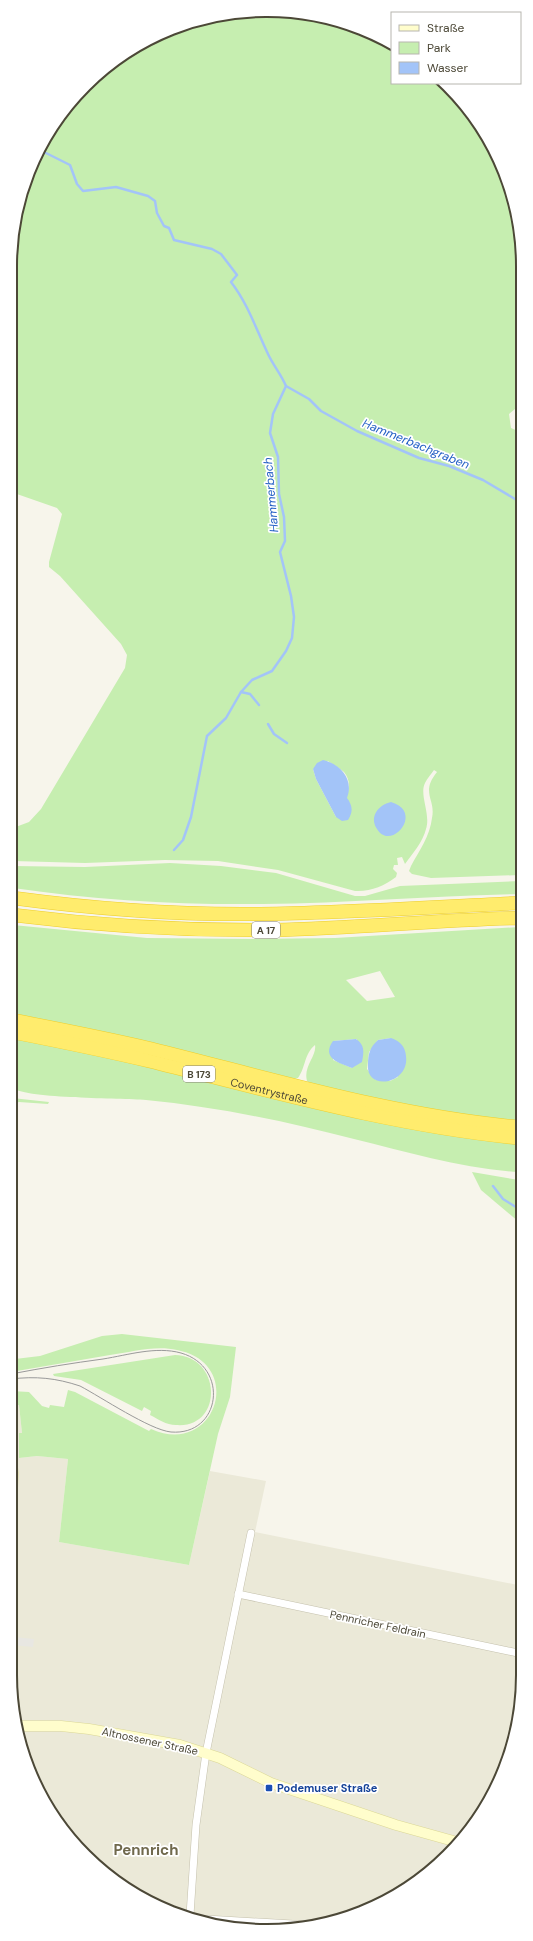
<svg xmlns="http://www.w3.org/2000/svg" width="533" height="1941" font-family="'DM Sans',sans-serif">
<rect width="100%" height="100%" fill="#f7f5eb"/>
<polygon fill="#ebe9d8" points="11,1393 15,1405 19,1405 22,1433 19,1433 19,1458 37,1456 68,1459 59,1542 189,1565 210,1471 266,1481 255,1532 518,1585 518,1724 480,1817 422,1878 333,1922 249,1930 153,1904 74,1844 29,1772 10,1674"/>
<g fill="#c6eeb0" fill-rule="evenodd">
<path d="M 216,15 L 316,15 L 392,43 L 392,83 L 442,83 L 459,97 L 497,153 L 521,233 L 521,404 L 509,414 L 511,428 L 520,432 L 520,875 L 431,878 L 412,874 L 409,871 L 411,866 C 419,851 430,836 432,818 C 436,799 420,793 437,772 L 434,770 C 431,774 427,779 425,783 C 419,795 431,814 426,829 C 423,842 412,854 405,864 L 402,857 L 397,858 L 398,865 L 394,865 L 393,869 L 397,873 L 396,877 C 384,886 370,892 355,891 L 278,870 L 218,861 L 165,860 L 85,863 L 13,861 L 13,828 L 29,822 L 41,809 L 125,668 L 127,655 L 121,644 L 60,576 L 49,567 L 49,562 L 62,514 L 57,508 L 14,493 L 15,217 L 53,124 L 124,53 ZM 328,761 C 333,765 340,768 344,772 C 356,786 343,805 336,817 L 316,779 L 313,769 Z"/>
<path d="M 170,863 L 221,866 L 276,873 L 355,896 L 365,896 L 400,886 L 520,881 L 520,894 C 434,896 349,903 263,904 C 179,905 95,900 13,888 L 13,866 L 85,867 Z"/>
<path d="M 13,925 L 147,938 L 253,939 L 335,938 L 520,927 L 519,1121 L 442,1112 L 313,1085 L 307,1081 C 303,1066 317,1056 315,1045 C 304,1054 306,1067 298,1078 L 290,1080 L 12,1015 ZM 380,971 L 395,997 L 367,1001 L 346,980 ZM 391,1038 L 398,1077 L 390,1081 L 376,1080 L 367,1069 L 369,1052 L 378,1040 ZM 357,1039 L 352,1068 L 333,1060 L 333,1041 Z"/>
<path d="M 12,1036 L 519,1143 L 519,1172 C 463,1169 408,1152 354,1139 C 285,1121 217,1107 146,1100 C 120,1098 29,1099 12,1088 Z"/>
<polygon points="12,1098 49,1102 48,1104 19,1102 12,1104"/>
<polygon points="472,1172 519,1180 519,1222 481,1190"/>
<path d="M 122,1334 L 236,1347 L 230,1397 L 218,1434 L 189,1565 L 59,1542 L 68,1459 L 37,1456 L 19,1458 L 19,1433 L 22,1433 L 19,1405 L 15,1405 L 11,1391 L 29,1392 L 42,1406 L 49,1408 L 50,1405 L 64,1407 L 68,1390 L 75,1392 L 149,1431 L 151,1429 C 216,1458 246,1363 177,1350 C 155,1345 132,1352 110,1355 C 77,1361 44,1366 11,1372 L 11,1349 L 15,1359 L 40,1356 L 102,1336 Z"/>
<path d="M 175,1355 C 222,1356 224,1429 176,1425 C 166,1425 158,1419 150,1415 L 151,1411 L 144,1407 L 142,1411 L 81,1380 L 54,1376 L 53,1374 Z"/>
</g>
<polygon fill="#e8e7e2" points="13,1637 34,1639 33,1647 12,1645"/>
<g fill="#a3c4f8">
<path d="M 323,760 C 341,764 354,780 347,798 C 353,806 353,812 348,820 L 342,821 L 336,817 L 316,779 L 313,769 L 317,763 Z"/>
<path d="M 391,802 C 425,812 391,852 377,829 C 369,817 378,805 391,802 Z"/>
<path d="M 391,1038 C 400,1041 405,1046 406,1056 C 410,1084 366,1092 368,1065 C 368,1054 370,1047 378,1040 Z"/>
<path d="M 356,1039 C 365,1045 364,1052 362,1062 L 352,1068 C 339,1063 321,1058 333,1041 Z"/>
</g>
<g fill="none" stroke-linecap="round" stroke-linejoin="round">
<g stroke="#a3c4f8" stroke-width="2.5">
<path d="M 42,151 L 70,165 L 77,184 L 83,191 L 116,187 L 148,196 L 155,201 L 157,213 L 164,226 L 169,228 L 174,240 L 212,249 L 221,254 L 237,275 L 231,282 C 248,304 256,329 268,354 C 273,365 281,374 286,386 L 273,414 L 270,433 L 278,457 L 279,494 L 284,517 L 285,541 L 280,552 L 291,596 L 294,617 L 292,638 L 286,651 L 272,671 L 252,680 L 241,692 L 226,718 L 207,736 L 191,817 L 183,840 L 174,850"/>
<polyline points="286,386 309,399 321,411 357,431 419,458 449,466 483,480 520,502"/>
<polyline points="241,692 250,694 259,705"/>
<polyline points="268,724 274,734 287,743"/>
<polyline points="493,1186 503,1199 519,1209"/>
</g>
<defs>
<g id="street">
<polyline points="238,1594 518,1653"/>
<polyline points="190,1915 196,1825 206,1753 251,1533"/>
<polyline points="206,1919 310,1925"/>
</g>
<g id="secondary">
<polyline points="10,1560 13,1473 11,1453"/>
<polyline points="20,1726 61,1726 89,1729 180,1745 220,1758 271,1783 396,1825 457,1842"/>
</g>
<g id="highway">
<path d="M 13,898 C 95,909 177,915 260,914 C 346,913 433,907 520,903"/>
<path d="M 13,915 C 100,926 187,931 275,930 C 357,928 438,920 520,918"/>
<path d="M 12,1020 C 59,1029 105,1038 152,1049 C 273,1079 394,1116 519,1127"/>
<path id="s1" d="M 12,1032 C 58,1041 103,1050 149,1061 C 271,1091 393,1126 519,1138"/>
</g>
</defs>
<use href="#street" stroke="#c4c0ac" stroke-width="8"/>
<use href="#secondary" stroke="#dbd797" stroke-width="11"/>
<use href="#highway" stroke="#edce2e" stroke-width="14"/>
<use href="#street" stroke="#fff" stroke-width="7"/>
<use href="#secondary" stroke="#fffdcc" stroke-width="10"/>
<use href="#highway" stroke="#ffec6d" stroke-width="13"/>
<path stroke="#9a9a9a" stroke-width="1" d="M 11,1379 C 36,1376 56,1378 80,1386 C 101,1397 150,1430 171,1432 C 221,1436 230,1367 181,1353 C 156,1346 128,1355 103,1359 C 73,1363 42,1368 11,1374"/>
</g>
<rect fill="#1a4fb4" stroke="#fff" stroke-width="1.5" x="265" y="1784" width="8" height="8" rx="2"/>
<g text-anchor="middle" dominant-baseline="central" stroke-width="3.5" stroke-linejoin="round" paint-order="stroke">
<g fill="#fff" stroke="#827f73" stroke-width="1">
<rect x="252" y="922" width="28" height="16" rx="3"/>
<rect x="183" y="1066" width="32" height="16" rx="3"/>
</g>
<g font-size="10" font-weight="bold" fill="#4c4837">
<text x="266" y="930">A 17</text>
<text x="199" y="1074">B 173</text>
</g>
<g font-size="11" fill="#4c4837" stroke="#fff">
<text stroke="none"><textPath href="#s1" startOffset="264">Coventrystraße</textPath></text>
<text transform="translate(378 1624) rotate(12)">Pennricher Feldrain</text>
<text transform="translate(150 1741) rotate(12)">Altnossener Straße</text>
</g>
<g font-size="11" font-weight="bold" fill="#164399" stroke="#fff" text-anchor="start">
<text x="277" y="1788">Podemuser Straße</text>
</g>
<g font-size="12" font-style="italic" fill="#2460c5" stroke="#fff">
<text transform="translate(416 444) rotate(22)">Hammerbachgraben</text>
<text transform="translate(271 495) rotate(-95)">Hammerbach</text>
</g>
<g font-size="15" font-weight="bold" fill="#70694d" stroke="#fff">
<text x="146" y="1850">Pennrich</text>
</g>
</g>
<path d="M0 0H533V1941H0ZM266 17H267A249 249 0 0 1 516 266V1675A249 249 0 0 1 267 1924H266A249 249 0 0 1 17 1675V266A249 249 0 0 1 266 17Z" fill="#fff" fill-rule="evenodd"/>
<path fill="none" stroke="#4c4837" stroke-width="2" d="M266 17H267A249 249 0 0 1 516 266V1675A249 249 0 0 1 267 1924H266A249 249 0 0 1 17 1675V266A249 249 0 0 1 266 17Z"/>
<rect x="391" y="12" width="130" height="72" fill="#ffffff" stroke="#b7b6af"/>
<rect x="399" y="25" width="20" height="6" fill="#fffdcc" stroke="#b7b6af"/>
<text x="427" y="32" font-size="12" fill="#4c4837">Straße</text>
<rect x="399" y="42" width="20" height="12" fill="#c6eeb0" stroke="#b7b6af"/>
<text x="427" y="52" font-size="12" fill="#4c4837">Park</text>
<rect x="399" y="62" width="20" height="12" fill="#a3c4f8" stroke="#b7b6af"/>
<text x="427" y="72" font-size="12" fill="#4c4837">Wasser</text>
</svg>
